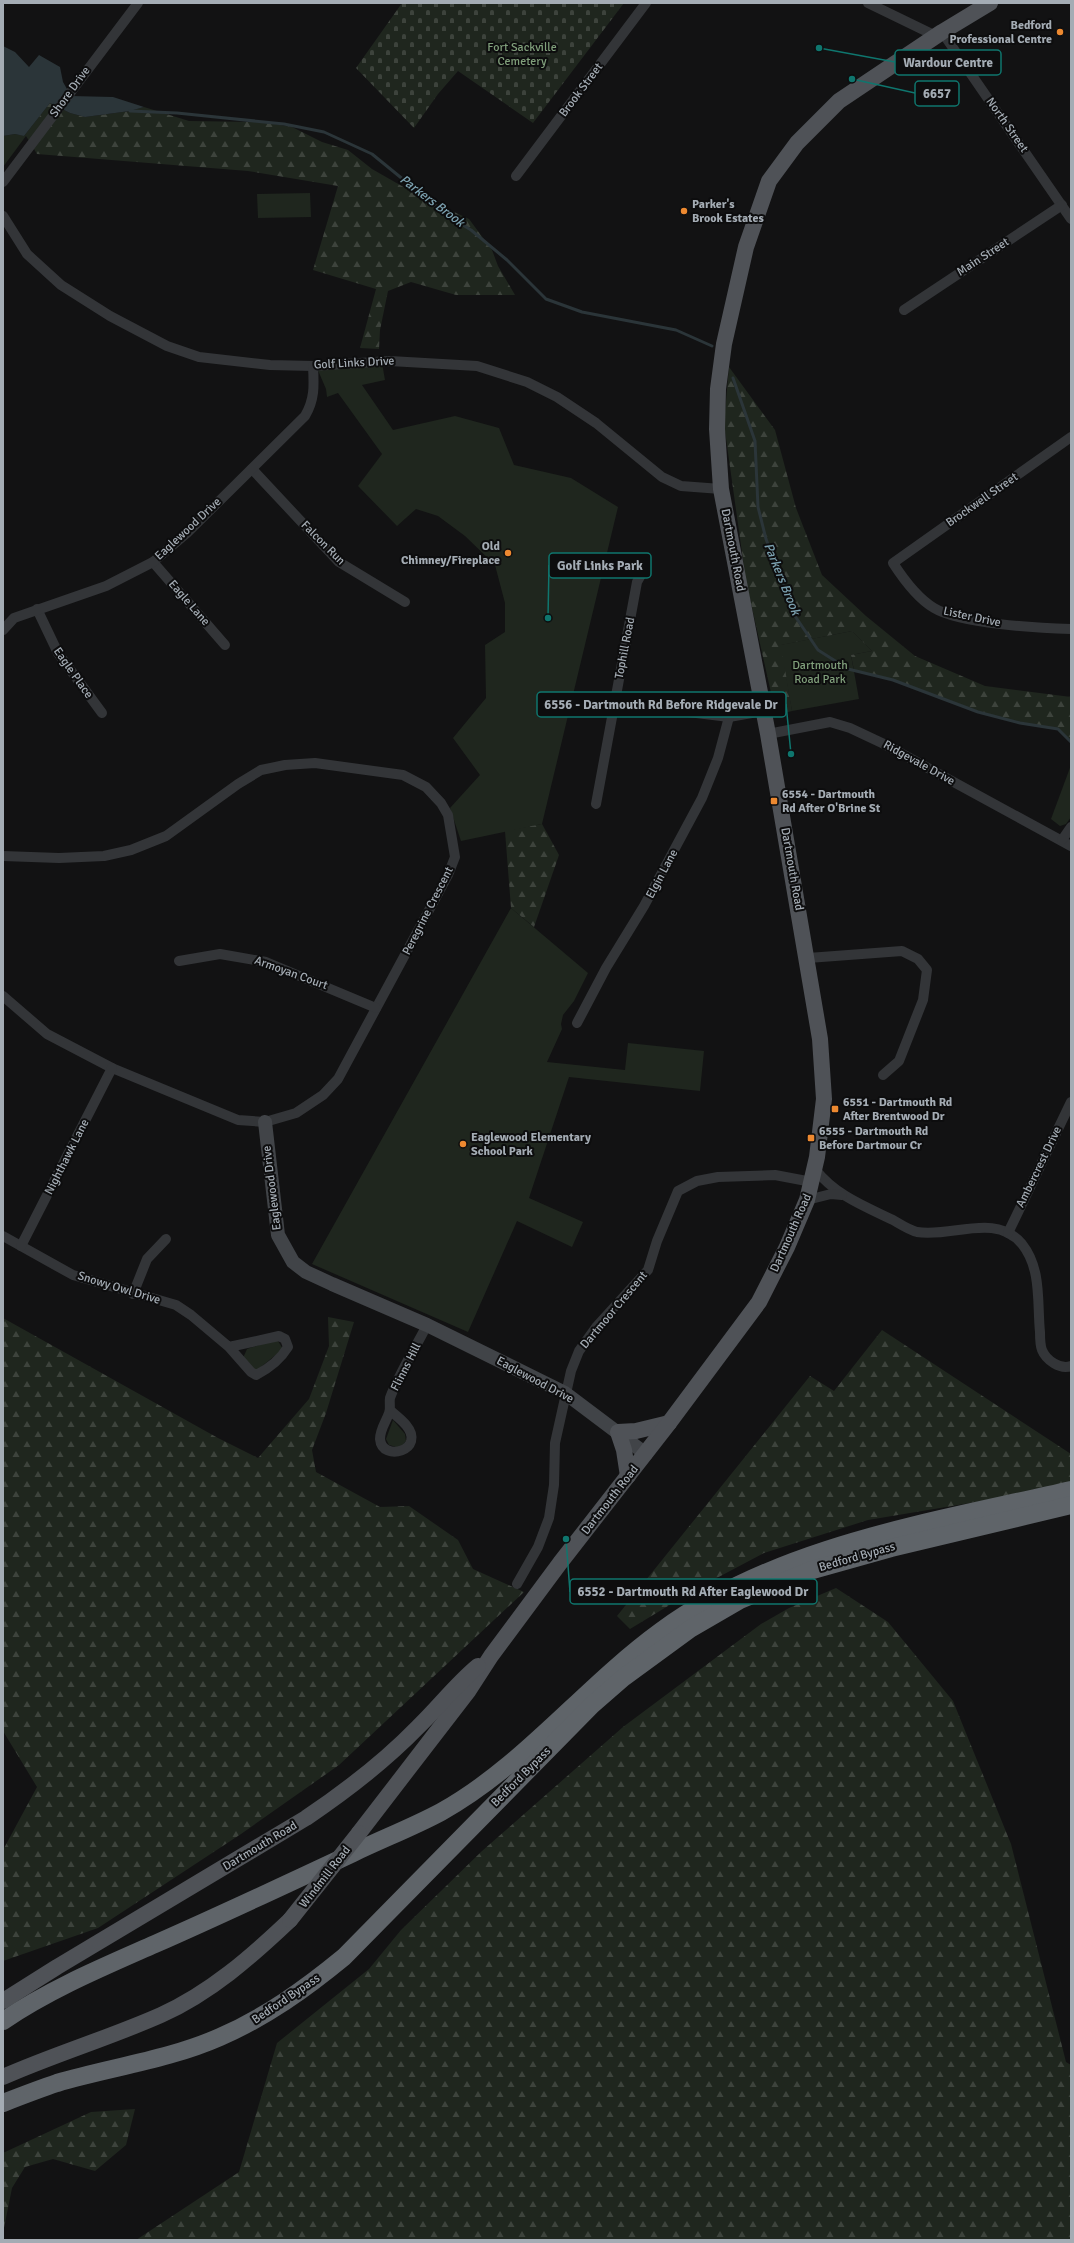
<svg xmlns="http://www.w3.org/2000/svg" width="1074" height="2243" font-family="Signika,sans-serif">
<defs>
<pattern id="forest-firs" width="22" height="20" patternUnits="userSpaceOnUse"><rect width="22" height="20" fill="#1f261e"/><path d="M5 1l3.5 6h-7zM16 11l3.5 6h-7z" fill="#3d433c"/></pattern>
<pattern id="cemetery-stones" width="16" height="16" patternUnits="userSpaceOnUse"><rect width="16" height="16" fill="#1f261e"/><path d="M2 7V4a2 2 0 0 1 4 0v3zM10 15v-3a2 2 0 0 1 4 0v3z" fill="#3d433c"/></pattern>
</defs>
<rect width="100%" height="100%" fill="#121213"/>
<g fill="#1f261e">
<polygon points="15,134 26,136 3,167 3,136"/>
<polygon points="310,193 311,217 258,218 257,194"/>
<polygon points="382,363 385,380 362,385 393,430 455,416 499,428 514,465 571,478 618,507 542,824 461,841 450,808 480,775 453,738 486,698 485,645 505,632 505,603 495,565 465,536 438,516 416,509 397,526 358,486 382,454 338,393 327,397 326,389 317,368"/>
<polygon points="852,631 872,651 851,655 859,699 792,711 780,645"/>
<polygon points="1071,765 1071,817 1066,824 1060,826 1051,819"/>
<polygon points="511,908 588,973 574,1001 563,1015 561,1024 562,1029 547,1062 625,1070 628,1043 704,1051 700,1091 569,1077 529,1198 583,1222 572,1247 517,1221 468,1332 312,1264"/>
<polygon points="271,1341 278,1341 283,1349 256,1371 243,1358 247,1349"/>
<polygon points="393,1420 405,1434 406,1441 400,1448 389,1445 386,1439"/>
</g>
<g fill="url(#forest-firs)">
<polygon points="50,103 70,113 85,117 130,111 144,107 189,121 262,122 292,127 322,142 348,150 372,169 414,193 469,219 492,250 498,266 515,295 456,295 411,282 388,291 380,330 379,349 360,348 376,289 313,270 338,186 248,171 37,154 26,136 24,136"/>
<polygon points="729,367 775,430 796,508 822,575 866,616 915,656 985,686 1071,697 1071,742 1058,729 1020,723 984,713 893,680 854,670 851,655 872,651 852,631 781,645 792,711 776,715 746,581 724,424"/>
<polygon points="542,824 559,855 534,927 511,908 505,831"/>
<polygon points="328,1317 354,1322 326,1413 312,1450 316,1472 380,1507 409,1506 458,1540 473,1569 524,1592 339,1765 241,1834 98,1928 3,1961 3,1850 37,1787 3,1731 3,1318 218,1438 258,1458 309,1399 329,1346"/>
<polygon points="882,1330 1071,1454 1071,1486 868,1520 764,1553 696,1589 630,1629 617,1616 810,1376 834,1391"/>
<polygon points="836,1588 888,1622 953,1701 1011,1844 1066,2062 1071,2065 1071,2240 136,2240 239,2172 277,2043 369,1969 401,1930 482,1851 623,1727 761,1624 789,1608"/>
<polygon points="135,2109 126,2145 95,2171 53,2159 25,2167 12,2188 3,2233 3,2153 91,2112"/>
</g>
<polygon fill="url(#cemetery-stones)" points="402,3 624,3 533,123 458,71 438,94 414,128 356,68"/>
<polygon fill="#2b3539" points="3,46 15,52 29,67 39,55 60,67 63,82 71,96 113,97 144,107 130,111 85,117 70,113 50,103 24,136 15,134 3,136"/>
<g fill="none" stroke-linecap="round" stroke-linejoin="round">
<g stroke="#2b3539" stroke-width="3">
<polyline points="130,111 177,113 284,124 324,132 372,154 448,216 471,230 507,260 546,299 582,312 676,330 712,346"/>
<polyline points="733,378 755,441 758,507 766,539 795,616 818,650 848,669 893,680 978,712 1020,723 1058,729 1071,742"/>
</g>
<g stroke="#333538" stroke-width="10">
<polyline points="868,3 936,36"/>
<polyline points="942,32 1071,219"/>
<polyline points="516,176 646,3"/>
<polyline points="3,182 138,3"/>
<polyline points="3,216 27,254 61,285 110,316 167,346 199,357 270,365 313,366 390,361 477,366 527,382 557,397 596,423 662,477 681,486 721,489"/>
<polyline points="904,310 1062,205"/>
<path d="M 1071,437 L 893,563 C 904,580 917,598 934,608 C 960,624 1039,628 1071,629"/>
<polyline points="252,469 339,562 405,602"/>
<polyline points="153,562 225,645"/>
<polyline points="37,609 58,653 102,713"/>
<path d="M 3,630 L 14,618 L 106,586 L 153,562 L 187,533 L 305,416 C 315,399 314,385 313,366"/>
<polyline points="615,703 729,717 764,711"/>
<polyline points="768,734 830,722 850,728 884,744 1071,846"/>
<polyline points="596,804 637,582 646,566"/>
<polyline points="1062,840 1071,827"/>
<polyline points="3,856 59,858 104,856 131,850 166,836 238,784 261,770 285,765 315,763 403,775 426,787 441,803 448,815 455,857 448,875 338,1079 323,1095 296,1113 265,1122 238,1120 112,1068 47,1034 3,996"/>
<polyline points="808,958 902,951 918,959 927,970 923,1000 899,1061 883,1075"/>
<polyline points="179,961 220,954 266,962 376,1008"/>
<polyline points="577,1023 606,968 644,906 702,798 718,758 729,717"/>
<path d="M 815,1169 C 835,1195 864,1206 893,1220 C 900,1224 909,1230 917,1232 C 952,1238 995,1212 1022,1244 C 1042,1269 1037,1303 1040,1332 C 1040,1337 1040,1345 1042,1350 C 1046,1360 1060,1370 1071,1366"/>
<polyline points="807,1200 831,1194 842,1195"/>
<polyline points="1008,1233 1071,1102"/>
<path d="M 3,1236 L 73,1275 L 176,1305 L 191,1315 L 229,1347 L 251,1372 L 256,1375 C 270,1368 280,1360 288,1347 L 285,1339 L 279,1336 L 229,1347"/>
<polyline points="21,1246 112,1068"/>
<polyline points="133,1294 147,1259 166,1239"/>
<path d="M 390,1410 C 395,1415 401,1419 406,1425 C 427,1450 382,1463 380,1439 C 380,1429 386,1422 389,1413 C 391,1408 389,1403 390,1398 C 399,1373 415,1349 427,1325"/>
<polyline points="517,1584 538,1547 549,1518 554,1485 555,1443 571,1371 579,1351 597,1326 648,1270 657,1241 678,1191 697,1181 718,1177 775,1175 812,1182"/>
</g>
<polyline stroke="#414448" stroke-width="14" points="265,1122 278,1235 293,1262 306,1272 332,1284 427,1325 565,1393 646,1454"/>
<g stroke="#4f5257" stroke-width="16">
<polyline points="628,1476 624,1450 618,1432 636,1431 669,1423"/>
<polyline points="359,1833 469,1690 491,1656 560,1563 669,1423 759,1302 787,1247 807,1200 817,1157 824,1099 820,1039 768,734 721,489 717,429 718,389 724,344 746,247 769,181 797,143 839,101 942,32 990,3"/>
<path d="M 3,2001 L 57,1967 L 306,1818 C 346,1791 384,1762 418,1727 C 439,1707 456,1684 478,1666"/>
<path d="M 3,2077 C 55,2054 109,2038 161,2015 C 210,1993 251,1957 290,1920"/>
</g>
<g stroke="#5f6469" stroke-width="18">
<path d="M 3,2021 C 50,1989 103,1967 155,1944 C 221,1915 287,1884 353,1853 C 382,1839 413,1827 441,1812 C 525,1765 584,1687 661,1631 C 778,1545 933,1522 1071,1490"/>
<path d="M 3,2103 C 21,2096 39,2089 57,2083 C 111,2067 168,2060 220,2037 C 266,2017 305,1989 344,1957 L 592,1705 L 623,1678 L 690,1629 L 740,1600 L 809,1571 L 891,1548 L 1071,1505"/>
</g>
<polyline stroke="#4f5257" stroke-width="16" points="290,1920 359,1833"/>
</g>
<g fill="#ed8930" stroke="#0d0d0e" stroke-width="1.5">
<circle cx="1060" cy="32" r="4"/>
<circle cx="684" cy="211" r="4"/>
<circle cx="508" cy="553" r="4"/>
<rect x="770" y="797" width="8" height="8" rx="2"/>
<rect x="831" y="1105" width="8" height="8" rx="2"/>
<rect x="807" y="1134" width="8" height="8" rx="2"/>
<circle cx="463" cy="1144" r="4"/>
</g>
<g text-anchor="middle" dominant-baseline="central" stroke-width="4" stroke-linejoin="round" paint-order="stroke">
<g font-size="12" font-weight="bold" fill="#a4acb4" stroke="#0d0d0e" text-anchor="start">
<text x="1052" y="25" text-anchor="end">Bedford<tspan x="1052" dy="14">Professional Centre</tspan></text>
<text x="692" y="204">Parker's<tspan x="692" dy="14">Brook Estates</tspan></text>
<text x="500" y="546" text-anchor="end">Old<tspan x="500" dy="14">Chimney/Fireplace</tspan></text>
<text x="782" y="794">6554 - Dartmouth<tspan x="782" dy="14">Rd After O'Brine St</tspan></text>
<text x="843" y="1102">6551 - Dartmouth Rd<tspan x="843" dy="14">After Brentwood Dr</tspan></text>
<text x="819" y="1131">6555 - Dartmouth Rd<tspan x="819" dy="14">Before Dartmour Cr</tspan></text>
<text x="471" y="1137">Eaglewood Elementary<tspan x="471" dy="14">School Park</tspan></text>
</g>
<g font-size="12" fill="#809f7b" stroke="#0d0d0e">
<text x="522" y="47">Fort Sackville<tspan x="522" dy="14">Cemetery</tspan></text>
<text x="820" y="665">Dartmouth<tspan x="820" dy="14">Road Park</tspan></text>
</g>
<g font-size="12" fill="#a4acb4" stroke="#0d0d0e">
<text transform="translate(581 90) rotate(-53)">Brook Street</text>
<text transform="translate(70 92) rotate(-54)">Shore Drive</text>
<text transform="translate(1007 125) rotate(55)">North Street</text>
<text transform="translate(983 257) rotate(-33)">Main Street</text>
<text transform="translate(354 363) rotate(-3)">Golf Links Drive</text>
<text transform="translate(982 500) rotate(-35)">Brockwell Street</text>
<text transform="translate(188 529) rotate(-43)">Eaglewood Drive</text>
<text transform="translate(323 543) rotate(45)">Falcon Run</text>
<text transform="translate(733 550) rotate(79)">Dartmouth Road</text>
<text transform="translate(189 603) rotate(49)">Eagle Lane</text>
<text transform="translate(972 617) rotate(12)">Lister Drive</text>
<text transform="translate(625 648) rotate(-79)">Tophill Road</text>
<text transform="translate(73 673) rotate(55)">Eagle Place</text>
<text transform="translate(919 763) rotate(29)">Ridgevale Drive</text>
<text transform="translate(792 869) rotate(80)">Dartmouth Road</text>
<text transform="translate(662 874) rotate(-62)">Elgin Lane</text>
<text transform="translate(428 911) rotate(-63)">Peregrine Crescent</text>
<text transform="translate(291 973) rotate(20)">Armoyan Court</text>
<text transform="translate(67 1157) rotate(-63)">Nighthawk Lane</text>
<text transform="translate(1039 1167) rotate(-64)">Ambercrest Drive</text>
<text transform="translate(272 1188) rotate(-97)">Eaglewood Drive</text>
<text transform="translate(791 1233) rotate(-66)">Dartmouth Road</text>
<text transform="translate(119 1288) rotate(17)">Snowy Owl Drive</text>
<text transform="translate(614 1310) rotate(-50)">Dartmoor Crescent</text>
<text transform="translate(406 1367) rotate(-63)">Flinns Hill</text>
<text transform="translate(535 1380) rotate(28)">Eaglewood Drive</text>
<text transform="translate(610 1500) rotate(-52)">Dartmouth Road</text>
<text transform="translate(857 1557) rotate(-16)">Bedford Bypass</text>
<text transform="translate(521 1777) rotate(-45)">Bedford Bypass</text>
<text transform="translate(260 1846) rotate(-31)">Dartmouth Road</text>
<text transform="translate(325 1877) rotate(-52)">Windmill Road</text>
<text transform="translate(286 1999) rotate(-34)">Bedford Bypass</text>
</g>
<g font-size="13" font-style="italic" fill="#7ba0af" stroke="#0d0d0e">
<text transform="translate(432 201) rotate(37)">Parkers Brook</text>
<text transform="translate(782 579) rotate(68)">Parkers Brook</text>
</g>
</g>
<path fill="none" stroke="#0f766e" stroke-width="1.5" d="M819 48L895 62M852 79L915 93M548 618L549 565M791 754L786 704M566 1539L570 1592"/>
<g fill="#0f766e" stroke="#0d0d0e" stroke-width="1.5">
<circle cx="819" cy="48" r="4"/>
<circle cx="852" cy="79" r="4"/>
<circle cx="548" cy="618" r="4"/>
<circle cx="791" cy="754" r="4"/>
<circle cx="566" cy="1539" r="4"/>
</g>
<g fill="#0d0d0e" stroke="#0f766e" stroke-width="1.5">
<rect x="895" y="50" width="106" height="25" rx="4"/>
<rect x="915" y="81" width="44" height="25" rx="4"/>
<rect x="549" y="553" width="102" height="25" rx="4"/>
<rect x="537" y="692" width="249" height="25" rx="4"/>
<rect x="570" y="1579" width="247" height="25" rx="4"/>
</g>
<g font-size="13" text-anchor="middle" font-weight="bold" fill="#a4acb4">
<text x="948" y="67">Wardour Centre</text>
<text x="937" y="98">6657</text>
<text x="600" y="570">Golf Links Park</text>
<text x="661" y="709">6556 - Dartmouth Rd Before Ridgevale Dr</text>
<text x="693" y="1596">6552 - Dartmouth Rd After Eaglewood Dr</text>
</g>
<rect width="1074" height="2243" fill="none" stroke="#a4acb4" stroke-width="8"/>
</svg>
